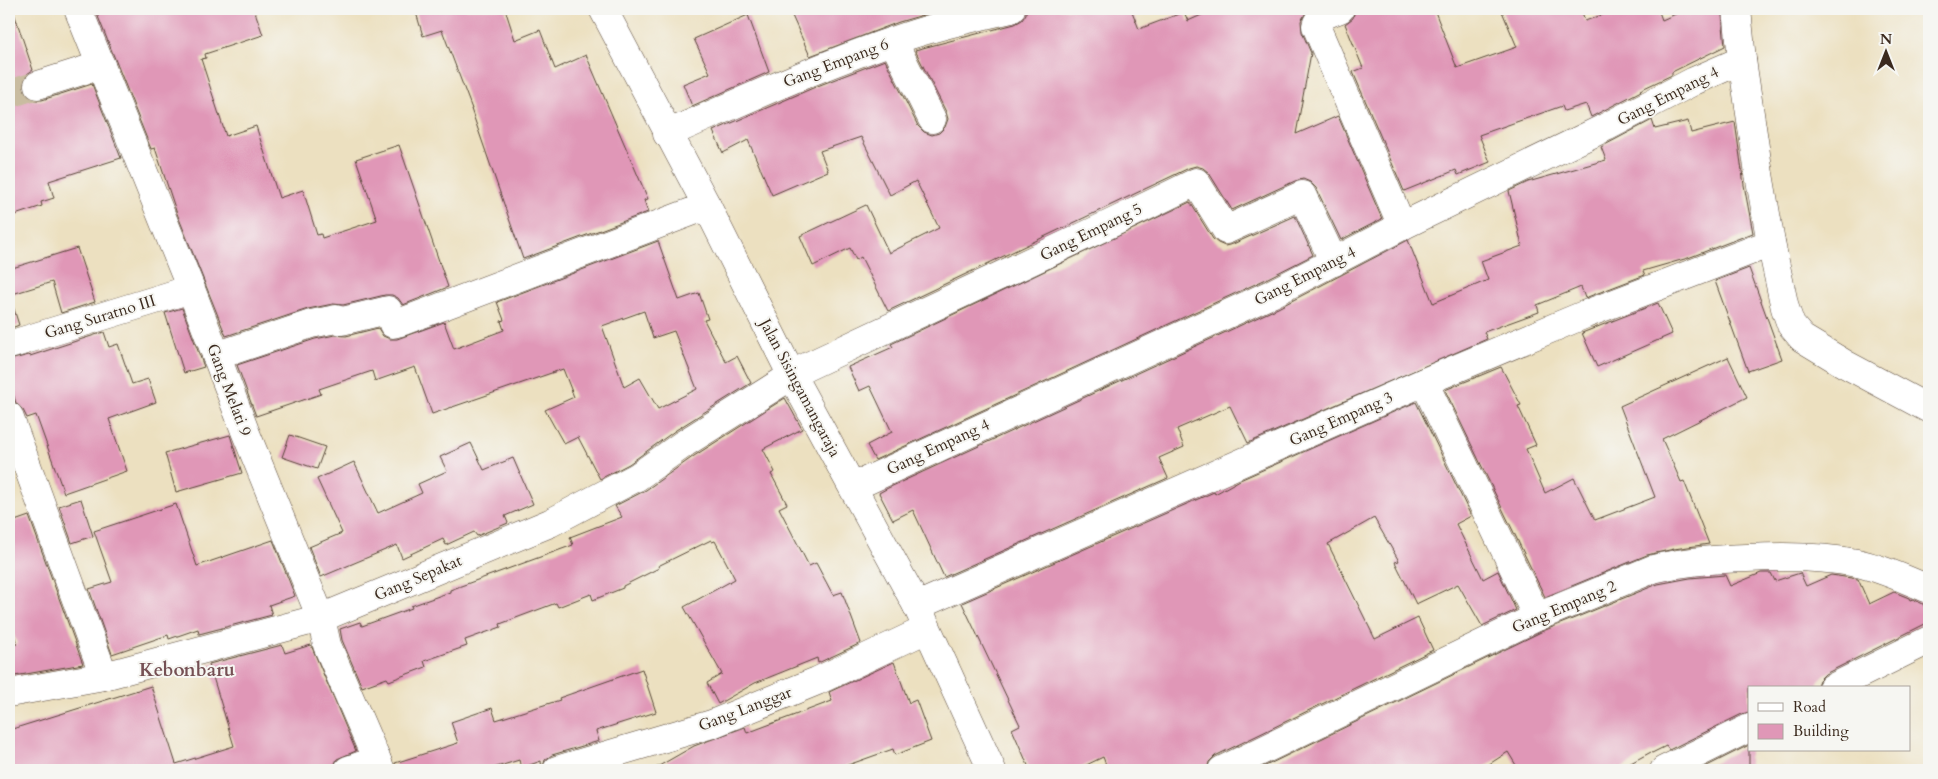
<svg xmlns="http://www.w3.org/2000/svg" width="1938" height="779" font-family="Cardo,serif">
<rect width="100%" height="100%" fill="#f6f6f2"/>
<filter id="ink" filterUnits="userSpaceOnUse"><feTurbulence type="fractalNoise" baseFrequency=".02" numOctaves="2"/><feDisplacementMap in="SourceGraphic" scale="10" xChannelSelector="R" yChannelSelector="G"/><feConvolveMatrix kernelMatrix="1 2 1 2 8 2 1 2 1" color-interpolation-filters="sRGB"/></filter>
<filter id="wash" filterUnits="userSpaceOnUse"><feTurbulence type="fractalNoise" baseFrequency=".0096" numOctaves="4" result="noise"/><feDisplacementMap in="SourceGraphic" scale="20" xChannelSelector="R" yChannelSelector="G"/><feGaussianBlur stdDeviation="1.12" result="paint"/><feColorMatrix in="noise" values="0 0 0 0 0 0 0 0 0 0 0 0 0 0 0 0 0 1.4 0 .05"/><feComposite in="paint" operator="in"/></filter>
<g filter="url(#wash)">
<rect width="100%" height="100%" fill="#ece0c0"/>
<g id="blocks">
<g fill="#e097b7" fill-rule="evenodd">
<polygon points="95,9 254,9 263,35 205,54 206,58 201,59 226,136 256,126 279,198 303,190 317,235 321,234 322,238 377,220 356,159 399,145 448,287 403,305 398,298 392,295 385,295 343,305 333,304 308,309 226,336 176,211 155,148 151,149"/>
<polygon points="415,9 505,9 515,40 540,30 555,69 586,55 648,199 644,200 648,212 523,259 471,109 472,109 442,30 423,36"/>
<polygon points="789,9 944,9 899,22 810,56"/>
<polygon points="1026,9 1131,9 1139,29 1184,12 1188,21 1215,9 1308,9 1301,21 1302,32 1311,53 1296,134 1338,116 1382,219 1341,240 1316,188 1310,182 1303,179 1295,181 1232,210 1209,173 1203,168 1196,166 1189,168 888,311 861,257 856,260 850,248 813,266 800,236 866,205 889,253 939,228 916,181 890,195 861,137 820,151 828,171 772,195 748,140 723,153 713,131 820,85 885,60 918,126 924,132 932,135 939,133 945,127 948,119 946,112 915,50 1015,24 1022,20 1026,14"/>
<polygon points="1355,9 1434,9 1457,68 1517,47 1501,9 1581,9 1585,21 1619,9 1658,9 1662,20 1687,9 1719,9 1722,15 1725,46 1672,72 1672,75 1640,90 1641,91 1591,117 1586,104 1564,111 1562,106 1479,135 1490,162 1458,175 1456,170 1404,191 1353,72 1363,68 1345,24 1353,18"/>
<polygon points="9,10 13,10 33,70 27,74 23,81 23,89 27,96 34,100 42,100 92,84 121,158 49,181 54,198 41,202 42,206 9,217"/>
<polygon points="748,15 769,72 692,106 683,84 710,73 694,39"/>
<polygon points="1652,120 1655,129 1688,121 1691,133 1735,122 1744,185 1753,233 1688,258 1643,271 1645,275 1585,298 1581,287 1537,305 1539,312 1484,332 1487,339 1248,443 1230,406 1177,429 1184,447 1159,458 1168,478 944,577 913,510 893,520 879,493 888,488 1278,308 1408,240 1433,303 1488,280 1481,261 1522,246 1509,191 1528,182 1606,160 1601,147"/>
<polygon points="1190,202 1213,239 1218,243 1225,246 1233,244 1295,216 1313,255 1264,280 875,460 867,445 892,432 870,386 859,391 848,367 893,347 891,344"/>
<path d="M 658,241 L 679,300 L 699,293 L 708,319 L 704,320 L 726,362 L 737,356 L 751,383 L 676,430 L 629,464 L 600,479 L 578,437 L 564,444 L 545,410 L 574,397 L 563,369 L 432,414 L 415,367 L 375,381 L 372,371 L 319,389 L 321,394 L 256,416 L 237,365 L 315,339 L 335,335 L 346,336 L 378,328 L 383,336 L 390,339 L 397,339 L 444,322 L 454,349 L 504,330 L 501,321 L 504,320 L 497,302 ZM 644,311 L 653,338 L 674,331 L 697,389 L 658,409 L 640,378 L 624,387 L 602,326 Z"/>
<polygon points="77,248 95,302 61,313 52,282 9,295 9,269"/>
<polygon points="1749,268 1782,359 1748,371 1715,281"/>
<polygon points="1658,303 1672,334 1597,367 1582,333"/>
<polygon points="9,306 13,306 19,325 9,329"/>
<polygon points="182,308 204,367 184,373 165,313"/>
<polygon points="104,332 109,347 118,344 132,384 148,379 156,402 109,419 127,471 64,493 36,415 27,418 23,410 16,403 9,381 9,360 29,355 30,356"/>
<polygon points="1728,357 1747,397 1662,439 1681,482 1684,481 1709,544 1674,549 1647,555 1545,597 1445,390 1501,367 1521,405 1518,406 1536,445 1526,449 1545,493 1574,478 1595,520 1655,497 1620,406"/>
<polygon points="785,398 802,429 763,449 775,472 771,474 787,504 779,508 809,566 816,563 833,595 842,592 861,643 818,663 817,658 755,683 718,704 707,683 722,674 684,607 735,579 715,541 712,542 711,540 658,566 659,568 623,586 623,588 593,600 591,594 558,607 556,603 500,624 501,627 465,640 467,646 424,661 426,667 389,681 387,678 362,687 342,640 340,629 360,622 362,626 412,608 411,606 450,592 450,590 573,545 570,537 622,517 615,506 646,490 694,456"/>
<polygon points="1416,402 1471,516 1456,524 1483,579 1498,571 1516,610 1482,626 1458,584 1416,604 1395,562 1399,561 1374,518 1328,544 1375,639 1418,618 1433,650 1215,756 1209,762 1207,770 1108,770 1103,757 1076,770 1030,770 1012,729 1020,725 962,603 1214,492 1215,494 1240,480"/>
<polygon points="230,435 242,473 176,492 165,453"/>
<polygon points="290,435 325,447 317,469 282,457"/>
<polygon points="471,443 484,470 513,458 533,504 505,516 508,523 477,536 474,532 446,545 443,539 402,558 397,545 321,577 309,547 342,533 317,479 354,462 378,513 422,493 418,484 447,471 440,457"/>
<polygon points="81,499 93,536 72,543 59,506"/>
<polygon points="176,504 197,566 273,540 295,596 269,605 272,615 199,634 198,629 169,639 168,635 112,654 89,589 112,582 94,531"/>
<polygon points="29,516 83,664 9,677 9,646 17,644 9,620 9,523"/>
<polygon points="1761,573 1771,573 1775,581 1800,573 1806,586 1831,575 1858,579 1869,604 1894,592 1909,598 1910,600 1913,599 1923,604 1929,615 1929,622 1825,674 1819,680 1816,688 1749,688 1749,712 1742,714 1669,750 1666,746 1652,753 1651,752 1618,770 1519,770 1508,752 1480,770 1257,770 1543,631 1658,584 1690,578 1725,575 1730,586"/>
<polygon points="282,645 285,653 311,645 356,751 337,759 333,768 327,770 9,770 9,730 151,686 176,764 234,746 209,664"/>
<polygon points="894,662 909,703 916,700 931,741 895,755 893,749 834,770 652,770 694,746 745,727 747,733 832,701 829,692"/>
<polygon points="642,669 656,712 596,731 599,741 552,755 545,760 542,770 541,761 521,768 519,760 487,770 396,770 395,763 458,743 451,722 492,708 496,720 560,700 559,698"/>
<polygon points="1749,745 1749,770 1699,770"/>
</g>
</g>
</g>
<g filter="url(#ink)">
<use href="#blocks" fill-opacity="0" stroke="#564536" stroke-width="1"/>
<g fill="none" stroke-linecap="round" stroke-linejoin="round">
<polyline stroke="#c9bca0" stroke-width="28" stroke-dasharray="28 14" stroke-linecap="butt" points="9,94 38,85"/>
<defs>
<g id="street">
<polyline points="78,9 191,289 245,431 321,618 327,645 381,770"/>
<path d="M 1340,9 C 1331,13 1318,15 1316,26 L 1402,226"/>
<polyline points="1737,9 1742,60 1759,174 1771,243 1785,308 1791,325 1802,338 1845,364 1929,409"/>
<polyline points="893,41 932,119"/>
<polyline points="38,85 101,65"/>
<path d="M 667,134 C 745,100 823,64 904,37 C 939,25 975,17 1011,9"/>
<polyline points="9,345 191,289"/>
<polyline points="216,356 311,324 336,319 342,321 388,310 393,324 401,322 707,206"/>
<polyline points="1424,382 1537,617"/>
<polyline points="9,416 104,676"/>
<polyline points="853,487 1271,294 1402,226 1606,127 1694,81 1742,60"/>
<polyline points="917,606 1424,382 1586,314 1771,243"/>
<polyline points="1832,688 1929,640"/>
<polyline points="9,693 104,676 321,618 550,523 637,477 685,443 804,368 1114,222 1196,182 1226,230 1302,195 1334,262"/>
<polyline points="348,770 377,760"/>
<polyline points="557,770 712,724 817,681 927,629"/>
<path d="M 1222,770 L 1537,617 L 1653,569 C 1685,561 1715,559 1747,558 C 1785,556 1820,556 1857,563 C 1882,568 1906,580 1929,589"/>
<polyline points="1664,770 1749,728"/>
</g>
<polyline id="highway" points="603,9 707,206 792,376 917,606 992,770"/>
</defs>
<use href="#street" stroke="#564536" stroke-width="29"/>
<use href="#highway" stroke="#564536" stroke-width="29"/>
<use href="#street" stroke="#fff" stroke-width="28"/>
<use href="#highway" stroke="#fff" stroke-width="28"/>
</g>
</g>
<g text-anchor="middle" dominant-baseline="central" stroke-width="4" stroke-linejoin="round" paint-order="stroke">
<g font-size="16" fill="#3b2a1e" stroke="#f6f6f2">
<text transform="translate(836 63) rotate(-21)">Gang Empang 6</text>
<text transform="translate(1668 96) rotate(-27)">Gang Empang 4</text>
<text transform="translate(1091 232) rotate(-26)">Gang Empang 5</text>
<text transform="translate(1305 276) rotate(-27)">Gang Empang 4</text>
<text transform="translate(100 317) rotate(-17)">Gang Suratno III</text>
<text transform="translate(800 388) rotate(62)">Jalan Sisingamangaraja</text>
<text transform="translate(229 390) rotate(69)">Gang Melati 9</text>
<text transform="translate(1341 419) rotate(-24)">Gang Empang 3</text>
<text transform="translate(938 447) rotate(-25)">Gang Empang 4</text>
<text transform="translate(418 578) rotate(-23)">Gang Sepakat</text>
<text transform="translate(1564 607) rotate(-23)">Gang Empang 2</text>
<text transform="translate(745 709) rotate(-21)">Gang Langgar</text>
</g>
<g font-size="19" font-weight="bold" fill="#755054" stroke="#f6f6f2">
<text x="187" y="670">Kebonbaru</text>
</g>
</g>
<rect width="1938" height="779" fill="none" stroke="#f6f6f2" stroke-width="30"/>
<rect x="1748" y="686" width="162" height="65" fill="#f6f6f2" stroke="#aba49d"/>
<rect x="1758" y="703" width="25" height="8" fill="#ffffff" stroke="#aba49d"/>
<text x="1793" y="712" font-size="15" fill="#3b2a1e">Road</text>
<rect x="1758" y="724" width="25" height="15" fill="#e097b7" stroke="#aba49d"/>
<text x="1793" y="736" font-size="15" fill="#3b2a1e">Building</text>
<g transform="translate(1886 52)" stroke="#f6f6f2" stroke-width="4" paint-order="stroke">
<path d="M0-4L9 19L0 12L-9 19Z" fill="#3b2a1e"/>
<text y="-8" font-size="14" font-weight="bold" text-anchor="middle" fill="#3b2a1e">N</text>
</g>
</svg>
